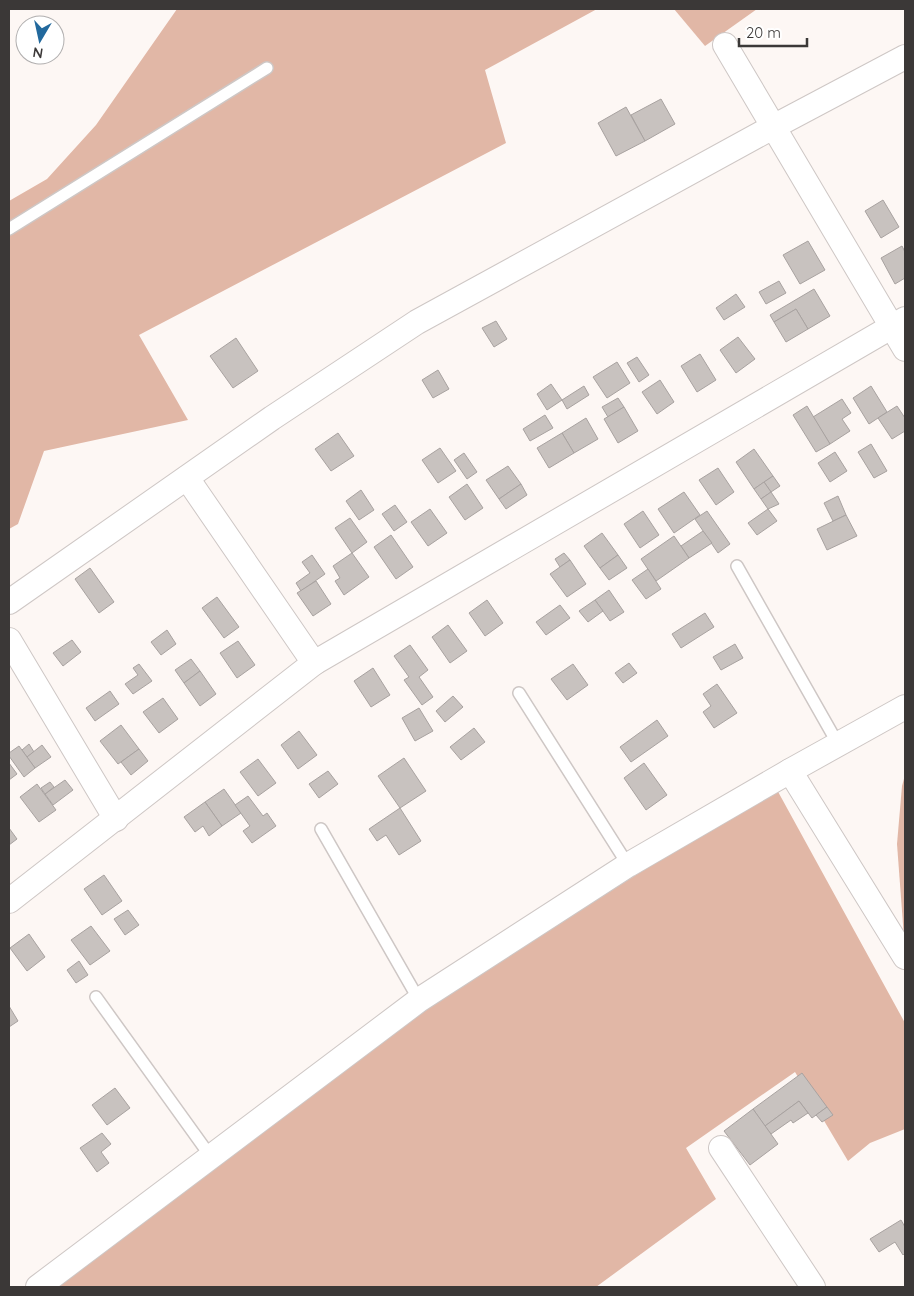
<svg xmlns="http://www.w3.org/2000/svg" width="914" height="1296" font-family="Quicksand,sans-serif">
<rect width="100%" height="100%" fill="#fdf7f4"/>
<g fill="#e1b7a6">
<polygon points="177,9 597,9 485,70 506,143 139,335 188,420 44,451 18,524 9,529 9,201 47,179 96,125"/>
<polygon points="674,9 757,9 705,46"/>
<polygon points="905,775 905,951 897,844 902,786"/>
<polygon points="776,788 905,1023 905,1129 870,1143 848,1161 795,1072 686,1148 716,1199 596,1287 58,1287 423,1007"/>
</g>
<g fill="#c8c2bf" stroke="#a8a2a0">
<polygon points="661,99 675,124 645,141 631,115"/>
<polygon points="626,107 645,141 616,156 598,123"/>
<polygon points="883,200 899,227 881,238 865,211"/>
<polygon points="808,241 825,270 800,284 783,255"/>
<polygon points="902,246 905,252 905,278 895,284 881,258"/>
<polygon points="779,281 786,293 766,304 759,292"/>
<polygon points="814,289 830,316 808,329 796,309 774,322 770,315"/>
<polygon points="736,294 745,307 724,320 716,308"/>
<polygon points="796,309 808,329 786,342 774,322"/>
<polygon points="496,321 507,339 494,347 482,328"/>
<polygon points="738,337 755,359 736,373 720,350"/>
<polygon points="236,338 258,371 233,388 210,356"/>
<polygon points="700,354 716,380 697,392 681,366"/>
<polygon points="637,357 649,375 639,382 627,363"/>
<polygon points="617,362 630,383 607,398 593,377"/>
<polygon points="438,370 449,389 433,398 422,380"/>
<polygon points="660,380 674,402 657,414 642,392"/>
<polygon points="551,384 562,400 547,410 537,394"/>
<polygon points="584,386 589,395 567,409 562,400"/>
<polygon points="871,386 887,412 869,424 853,398"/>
<polygon points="618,398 624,407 608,417 602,407"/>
<polygon points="842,399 851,413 842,419 850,431 830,444 813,417"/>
<polygon points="807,406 830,444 816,452 793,415"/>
<polygon points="897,406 905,418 905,431 892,439 878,418"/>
<polygon points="624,407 638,431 618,443 604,419"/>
<polygon points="545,415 553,428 530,441 523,429"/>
<polygon points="586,418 598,439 574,453 562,433"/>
<polygon points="338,433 354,456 331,471 315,449"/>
<polygon points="562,433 574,453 549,468 537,448"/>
<polygon points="871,444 887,471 874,478 858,452"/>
<polygon points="440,448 456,471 438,483 422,460"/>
<polygon points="754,449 773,476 754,489 736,462"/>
<polygon points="835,452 847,471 830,482 818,463"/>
<polygon points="464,453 477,472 467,479 454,460"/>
<polygon points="508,466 521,484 499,499 486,480"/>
<polygon points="718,468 734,492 716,505 699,480"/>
<polygon points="773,476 780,486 771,492 764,482"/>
<polygon points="764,482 771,492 761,499 754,489"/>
<polygon points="467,484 483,508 465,520 449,497"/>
<polygon points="521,484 527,495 506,509 499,499"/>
<polygon points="361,490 374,510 359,520 346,501"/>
<polygon points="684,492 700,515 674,533 658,509"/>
<polygon points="771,492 779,504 768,509 761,499"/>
<polygon points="838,496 846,515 833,521 824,503"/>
<polygon points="395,505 407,522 394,531 382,514"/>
<polygon points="430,509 447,533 428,546 411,522"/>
<polygon points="768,509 777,521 757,535 748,523"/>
<polygon points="643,511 659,535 640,548 624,524"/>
<polygon points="707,511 730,544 718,553 695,519"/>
<polygon points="846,515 857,536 827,550 817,529"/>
<polygon points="350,518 367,542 352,553 335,528"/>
<polygon points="703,531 712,543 689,558 681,546"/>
<polygon points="602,533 618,555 600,568 584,546"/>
<polygon points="391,535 413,567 396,579 374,547"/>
<polygon points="674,536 689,558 656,581 641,559"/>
<polygon points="352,553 369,577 344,595 335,581 340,578 333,566"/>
<polygon points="564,553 570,560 560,567 555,559"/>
<polygon points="312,555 325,574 301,591 296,583 310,573 302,562"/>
<polygon points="618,555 627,568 609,580 600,568"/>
<polygon points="570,560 586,584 567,597 550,574"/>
<polygon points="90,568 114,602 99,613 75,579"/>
<polygon points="648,569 661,589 646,599 632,580"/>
<polygon points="316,581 331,604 313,616 297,593"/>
<polygon points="609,590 624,612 610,621 595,600"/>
<polygon points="217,597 239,627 224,638 202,608"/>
<polygon points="487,600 503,623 485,636 469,613"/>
<polygon points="595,600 603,611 588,622 579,611"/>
<polygon points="560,605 570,618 546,635 536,622"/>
<polygon points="705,613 714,627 681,648 672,634"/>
<polygon points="448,625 467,651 450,663 432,637"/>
<polygon points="167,630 176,644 161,655 151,642"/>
<polygon points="72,640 81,652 63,666 53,653"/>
<polygon points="238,641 255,665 237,678 220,653"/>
<polygon points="735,644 743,658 721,670 713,657"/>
<polygon points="410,645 428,670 419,677 433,697 422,705 404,680 409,677 394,656"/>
<polygon points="191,659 200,671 184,683 175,670"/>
<polygon points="629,663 637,673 623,683 615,673"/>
<polygon points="139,664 152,681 133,694 125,684 138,675 133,668"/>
<polygon points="573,664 588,685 567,700 551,679"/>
<polygon points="373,668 390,695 371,707 354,681"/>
<polygon points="200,671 216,694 200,706 184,683"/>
<polygon points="717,684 737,713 714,728 703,712 711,706 703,694"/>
<polygon points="110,691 119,704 95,721 86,708"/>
<polygon points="453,696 463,707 445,722 436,711"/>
<polygon points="163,698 178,719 159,733 143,712"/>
<polygon points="419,708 433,731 415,741 402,718"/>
<polygon points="657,720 668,736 631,762 620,747"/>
<polygon points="121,725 139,749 118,764 100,741"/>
<polygon points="474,728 485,742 461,760 450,747"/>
<polygon points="299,731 317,755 298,769 281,745"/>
<polygon points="29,744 34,752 27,757 22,750"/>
<polygon points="42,745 51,757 35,768 27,757"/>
<polygon points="19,746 35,768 24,777 9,756 9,753"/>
<polygon points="139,749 148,761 131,775 121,762"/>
<polygon points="404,758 426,791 400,808 378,776"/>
<polygon points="258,759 276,783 258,796 240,772"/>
<polygon points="9,763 17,774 9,780"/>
<polygon points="644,763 667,795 646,810 624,778"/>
<polygon points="328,771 338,784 319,798 309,784"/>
<polygon points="65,780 73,790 53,805 45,794"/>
<polygon points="50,782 54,787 45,794 41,788"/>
<polygon points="37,784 56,810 39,822 20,797"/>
<polygon points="224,789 241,813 222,826 205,802"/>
<polygon points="248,796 263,816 267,813 276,826 252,843 243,831 250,826 235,805"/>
<polygon points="205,802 222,826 209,836 203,826 195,832 184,817"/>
<polygon points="400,808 421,841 399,855 386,835 377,841 369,829"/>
<polygon points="9,828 17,839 9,845"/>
<polygon points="104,875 122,901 102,915 84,889"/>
<polygon points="128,910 139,925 125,935 114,919"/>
<polygon points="91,926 110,951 90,965 71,940"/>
<polygon points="29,934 45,957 27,971 10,948"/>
<polygon points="79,961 88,975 76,983 67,970"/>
<polygon points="9,1006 18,1021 9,1027"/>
<polygon points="802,1073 827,1107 812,1118 799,1101 765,1126 753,1109"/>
<polygon points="115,1088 130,1108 107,1125 92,1105"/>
<polygon points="799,1101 808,1113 793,1123 791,1120 771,1134 765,1126"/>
<polygon points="827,1107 833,1115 822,1122 816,1115"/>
<polygon points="753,1109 778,1144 750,1165 724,1131"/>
<polygon points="102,1133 111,1144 101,1152 109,1163 97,1172 80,1148"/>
<polygon points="901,1220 905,1227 905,1253 903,1255 895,1242 879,1252 870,1239"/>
</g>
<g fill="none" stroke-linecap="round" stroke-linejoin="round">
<defs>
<g id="lane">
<polyline points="9,229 267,68"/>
<polyline points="737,566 838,744"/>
<polyline points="519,693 628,865"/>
<polyline points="321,829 419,1000"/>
<polyline points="96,997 211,1157"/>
</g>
<g id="street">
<polyline points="725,45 905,349"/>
<polyline points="187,478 314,663"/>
<polyline points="9,602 272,418 417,322 773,127 905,57"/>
<polyline points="9,640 116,819"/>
<polyline points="790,771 905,957"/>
<polyline points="9,901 314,663 905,319"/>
<polyline points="721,1148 813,1287"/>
<polyline points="38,1287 419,1000 628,865 790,771 905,707"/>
</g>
</defs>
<use href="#lane" stroke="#cec7c5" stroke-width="14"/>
<use href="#street" stroke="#cec7c5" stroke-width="26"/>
<use href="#lane" stroke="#fff" stroke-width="11"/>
<use href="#street" stroke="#fff" stroke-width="24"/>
</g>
<rect width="914" height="1296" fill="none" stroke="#3b3837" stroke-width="20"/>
<g transform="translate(40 40) rotate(189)"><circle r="24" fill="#ffffff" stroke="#b1afaf"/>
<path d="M0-4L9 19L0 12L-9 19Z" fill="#22699d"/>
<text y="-8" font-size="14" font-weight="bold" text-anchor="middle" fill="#3b3837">N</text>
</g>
<path d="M739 38v8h68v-8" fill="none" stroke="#3b3837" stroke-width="2.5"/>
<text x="746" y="38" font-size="15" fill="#3b3837" stroke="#ffffff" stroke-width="4" paint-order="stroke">20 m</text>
</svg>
